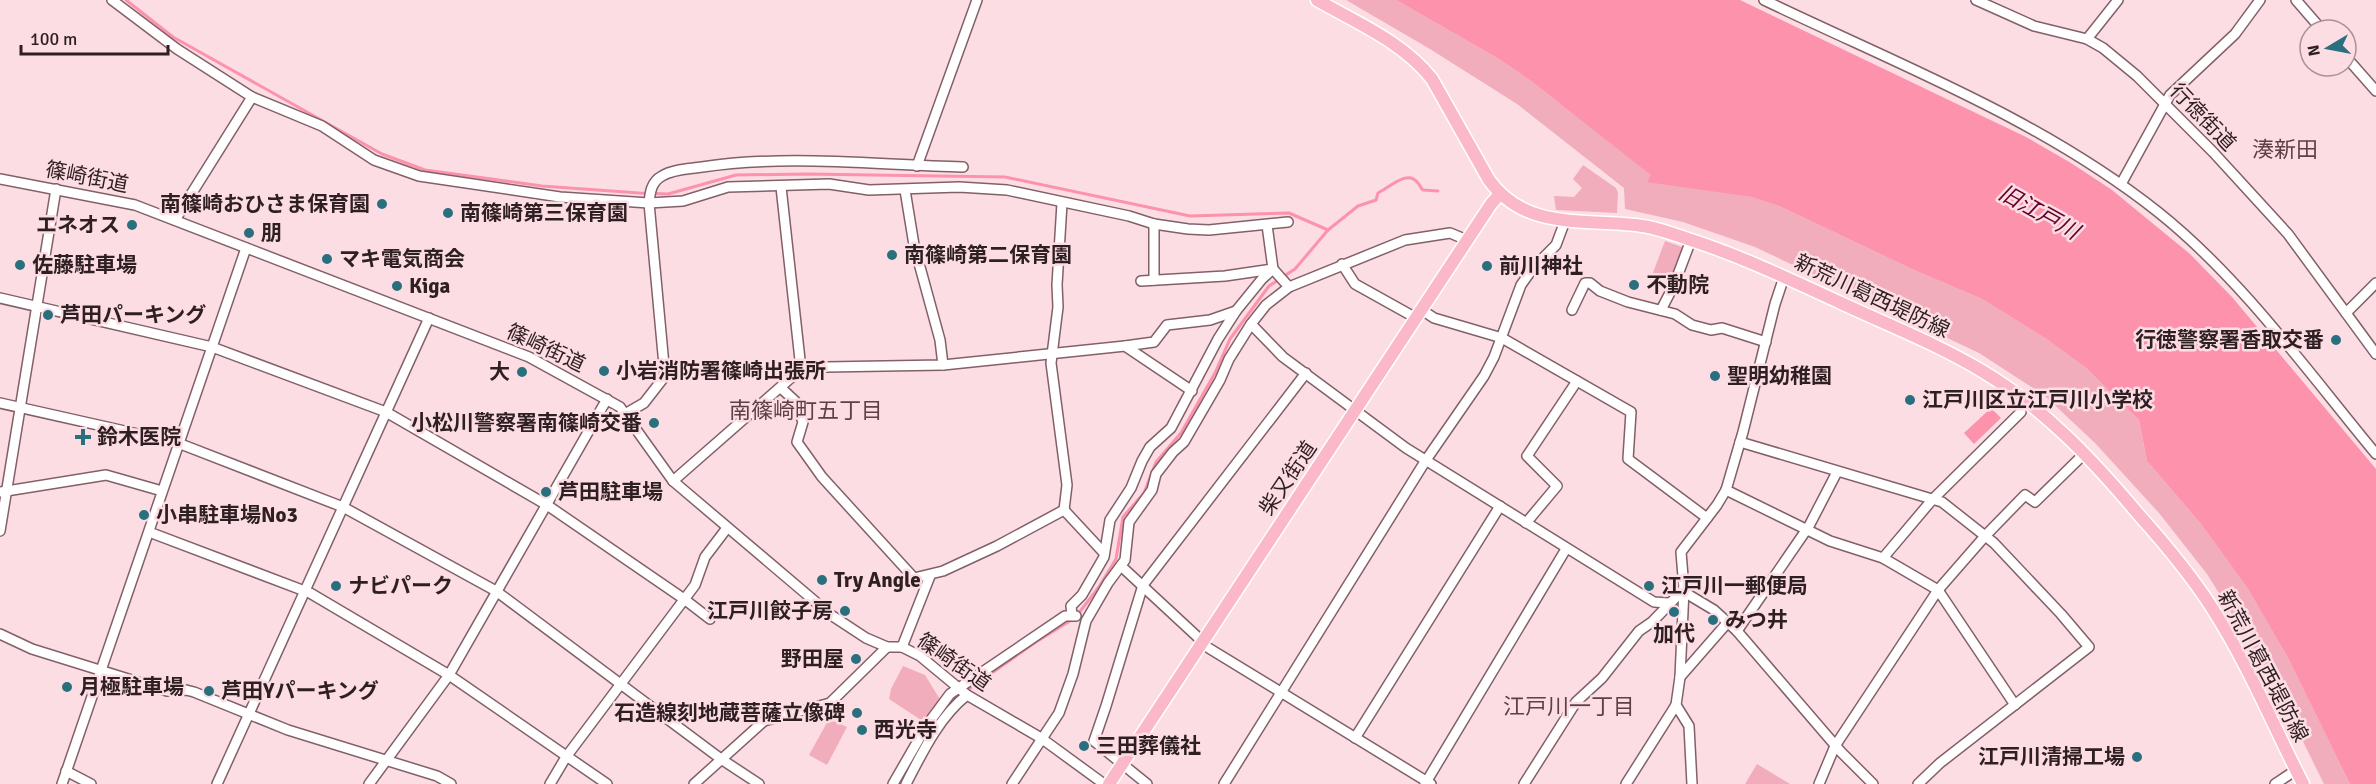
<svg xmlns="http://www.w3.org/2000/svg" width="2376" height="784" font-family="Signika,'Noto Sans JP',sans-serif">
<rect width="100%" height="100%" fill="#fddde4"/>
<g fill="#f1adbc">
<polygon points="1346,0 1396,0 1499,59 1531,81 1652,175 1648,181 1751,197 1779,206 1914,270 1982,299 2045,338 2086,368 2139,420 2147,461 2201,524 2248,589 2288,658 2350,784 2324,784 2269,673 2207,574 2159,513 2095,443 2045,396 1979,353 1755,247 1683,222 1625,209 1624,188 1517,104 1430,49"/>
<polygon points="1583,165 1616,188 1618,193 1617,213 1556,210 1554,196 1574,197 1582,188 1573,179"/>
<polygon points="1665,241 1685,248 1670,282 1652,275"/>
<polygon points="903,666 925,675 941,701 924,722 889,699 891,689"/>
<polygon points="829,719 847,727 827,765 809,755"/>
<polygon points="1757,764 1790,784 1745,784"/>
</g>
<g fill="#fc92ac">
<polygon points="1396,0 1740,0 2026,137 2071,163 2112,190 2190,254 2232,297 2376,469 2376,784 2350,784 2288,658 2248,589 2201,524 2147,461 2139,420 2086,368 2045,338 1982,299 1914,270 1779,206 1751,197 1647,182 1651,175 1531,81 1499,59"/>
<polygon points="1991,408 2001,418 1974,444 1964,433"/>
</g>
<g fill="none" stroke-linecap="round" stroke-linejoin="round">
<g stroke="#fc92ac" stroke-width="3">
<path d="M 126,0 L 173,37 L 382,154 L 425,170 L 542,186 L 639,193 L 668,194 L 736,175 L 806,174 L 1005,177 L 1190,216 L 1289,213 L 1328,230 L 1358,206 L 1376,200 L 1378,193 C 1390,187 1407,170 1417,182 C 1420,184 1420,188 1423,190 L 1438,191"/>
<polyline points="1078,614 1099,587 1116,559 1123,517 1144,493 1156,462 1181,433 1215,373 1230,339 1269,286 1295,269 1328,230"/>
<polyline points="945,711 953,700 1036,642 1073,619"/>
</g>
<defs>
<g id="minor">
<polyline points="112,0 177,49 252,97 322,126 374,160 419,176 560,197 649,203 683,201 728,187 829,184 869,190 959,187 1007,190 1129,216 1154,224 1188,229 1209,230 1288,222"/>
<path d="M 1764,0 C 1899,65 2039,118 2158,212 C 2241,278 2308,372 2376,454"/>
<polyline points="1976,0 2034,26 2087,39 2103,48 2137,76 2213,152 2288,234 2376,354"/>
<polyline points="2296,0 2322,30"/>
<polyline points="2087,39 2118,0"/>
<polyline points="2346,57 2376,91"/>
<polyline points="917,166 977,0"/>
<polyline points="0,179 135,205 529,357 620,407 673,481 831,615 866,638 887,647 902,647 920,656 967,695 1041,738 1104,784"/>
<polyline points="2121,184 2170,95 2235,34 2260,0"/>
<polyline points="905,190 914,245 940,340 943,365"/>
<polyline points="1062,203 1057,285 1058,307 1051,363 1067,485 1064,510"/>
<polyline points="175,220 252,97"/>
<polyline points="1154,224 1154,280"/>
<polyline points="1342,264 1355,284 1416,318"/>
<polyline points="1141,281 1225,276 1273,269 1289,287"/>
<polyline points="0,298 212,347 386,412 547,505 684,599 710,619"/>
<polyline points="1422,310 1434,318 1502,338 1631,412 1628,459 1707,518"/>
<polyline points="1572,310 1585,283 1590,283 1600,291 1628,302 1675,314 1692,325 1711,330 1722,328 1766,342"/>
<polyline points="1661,310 1674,285 1691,240"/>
<polyline points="2346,313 2376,283"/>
<polyline points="1251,324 1283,357 1406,448 1654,602 1668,603"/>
<polyline points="1125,346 1192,391"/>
<polyline points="801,369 826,367 943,365 1125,346 1154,342 1167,325 1210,320 1236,311"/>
<polyline points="781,388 795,401 803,422 797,442 822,477 914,578 943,571 997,546 1064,510 1104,553"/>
<polyline points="0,403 178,443 343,507 496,591 721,759 759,784"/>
<path d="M 625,414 L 644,403 L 665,376 L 649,203 C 650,193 651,182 662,176 C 673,169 690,169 702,167 C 789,154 875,165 963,167"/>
<polyline points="1740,442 1942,502 1994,543 2061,614 2089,647 1940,763 1918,784"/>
<polyline points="673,481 801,369 781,187"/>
<polyline points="1726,490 1830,541 1883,558 1938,590 2015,705"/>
<polyline points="0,492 106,475 162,491"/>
<polyline points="1526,523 1557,486 1527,456 1577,381"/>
<polyline points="0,531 56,189"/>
<polyline points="149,532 310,593 449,675 607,784"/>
<polyline points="1883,558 1932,500 2021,412"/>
<polyline points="1121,566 1203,642"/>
<polyline points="1072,615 1071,606 1082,595 1104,557 1110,520 1131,488 1142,461 1150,447 1171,428 1218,339 1236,311 1262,279 1273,269 1267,225"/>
<polyline points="1737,631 1809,526 1837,472"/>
<polyline points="0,634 32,649 167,691 186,690 194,692 288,730 437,776 451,784"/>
<polyline points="1202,644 1431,784"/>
<polyline points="902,647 930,576"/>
<polyline points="1680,677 1728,622"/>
<polyline points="1355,738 1500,506"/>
<polyline points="66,771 91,784"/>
<polyline points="62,784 246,248"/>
<polyline points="217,784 429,318"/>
<polyline points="369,784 449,675 607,399"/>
<polyline points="550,784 566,757 695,585 705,557 727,528"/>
<polyline points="694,784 764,721 830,703 887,647"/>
<polyline points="893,784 927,725 950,694 1065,616 1076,616"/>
<path d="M 906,784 C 922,753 939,717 967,695"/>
<polyline points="1012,784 1059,713 1073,674 1086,621 1108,583 1125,560 1129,522 1152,490 1156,474 1173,452 1184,442 1220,380 1229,359 1251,324 1266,305 1289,287 1405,240 1450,233 1467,240"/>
<polyline points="1147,784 1094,741 1106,706 1143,585 1306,373"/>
<polyline points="1224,784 1426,460 1484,376 1494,357 1521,285 1533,268 1556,245 1565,221"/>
<polyline points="1425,784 1566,549"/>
<polyline points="1524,784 1576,702 1602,678 1639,631 1652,622 1684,589 1689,595 1714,610 1737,631 1841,752 1873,784"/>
<polyline points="1626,784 1676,705"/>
<polyline points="1692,784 1689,726 1676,705 1680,677 1684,589 1681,552 1717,505 1726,490 1743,432 1775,304 1784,277"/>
<polyline points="1819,784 1835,746 1938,590 1986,535 2025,495 2035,502 2085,453"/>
<polyline points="2275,784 2296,770"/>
</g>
<g id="major">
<path d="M 1317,0 C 1357,23 1403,42 1432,79 L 1489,180 C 1525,230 1582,219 1636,225 C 1654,227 1671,233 1688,239 C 1741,256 1791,280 1841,303 C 1888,325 1937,344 1982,371 C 2044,408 2093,460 2139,515 C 2165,544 2191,575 2212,608 C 2248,664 2273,725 2303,784"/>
<polyline points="1109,784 1491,204 1500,194"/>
</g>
</defs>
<use href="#minor" stroke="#826068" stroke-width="12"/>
<use href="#major" stroke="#fff" stroke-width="15"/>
<use href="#minor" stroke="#fff" stroke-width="9"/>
<use href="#major" stroke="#fab8c8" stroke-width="12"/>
</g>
<g fill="#2a6f7e" stroke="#fddde4" stroke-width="2">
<circle cx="382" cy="204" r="6"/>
<circle cx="448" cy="213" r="6"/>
<circle cx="132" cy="225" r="6"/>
<circle cx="249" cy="233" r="6"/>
<circle cx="892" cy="255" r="6"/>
<circle cx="327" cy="259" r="6"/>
<circle cx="20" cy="265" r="6"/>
<circle cx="1487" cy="266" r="6"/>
<circle cx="1634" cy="285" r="6"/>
<circle cx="397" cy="286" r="6"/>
<circle cx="48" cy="315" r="6"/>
<circle cx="2336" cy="340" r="6"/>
<circle cx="604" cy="371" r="6"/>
<circle cx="522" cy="372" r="6"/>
<circle cx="1715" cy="376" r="6"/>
<circle cx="1910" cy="400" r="6"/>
<circle cx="654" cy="423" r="6"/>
<path d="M80 428h6v6h6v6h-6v6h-6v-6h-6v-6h6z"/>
<circle cx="546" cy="492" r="6"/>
<circle cx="144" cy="515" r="6"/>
<circle cx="822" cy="580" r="6"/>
<circle cx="336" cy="586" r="6"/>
<circle cx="1649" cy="586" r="6"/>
<circle cx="845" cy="611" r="6"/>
<circle cx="1674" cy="612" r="6"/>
<circle cx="1713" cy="620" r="6"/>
<circle cx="856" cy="659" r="6"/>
<circle cx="67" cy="687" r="6"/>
<circle cx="209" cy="691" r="6"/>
<circle cx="857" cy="713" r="6"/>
<circle cx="862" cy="730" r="6"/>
<circle cx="1084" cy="746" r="6"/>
<circle cx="2137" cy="757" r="6"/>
</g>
<g text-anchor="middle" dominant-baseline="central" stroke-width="5" stroke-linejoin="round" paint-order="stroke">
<g font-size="21" fill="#2e1f22" stroke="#fddde4">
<text transform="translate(2203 117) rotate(46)">行徳街道</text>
<text transform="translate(87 177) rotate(11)">篠崎街道</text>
<text transform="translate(1872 296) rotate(25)">新荒川葛西堤防線</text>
<text transform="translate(546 348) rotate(25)">篠崎街道</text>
<text transform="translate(1288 478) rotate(-56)">柴又街道</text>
<text transform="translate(954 662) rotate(35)">篠崎街道</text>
<text transform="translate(2263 666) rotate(62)">新荒川葛西堤防線</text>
</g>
<g font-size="21" font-weight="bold" fill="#2e1f22" stroke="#fddde4" text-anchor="start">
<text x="370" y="204" text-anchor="end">南篠崎おひさま保育園</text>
<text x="460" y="213">南篠崎第三保育園</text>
<text x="120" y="225" text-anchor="end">エネオス</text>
<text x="261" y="233">朋</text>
<text x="904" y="255">南篠崎第二保育園</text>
<text x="339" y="259">マキ電気商会</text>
<text x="32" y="265">佐藤駐車場</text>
<text x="1499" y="266">前川神社</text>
<text x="1646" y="285">不動院</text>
<text x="409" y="286">Kiga</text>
<text x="60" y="315">芦田パーキング</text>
<text x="2324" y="340" text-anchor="end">行徳警察署香取交番</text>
<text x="616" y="371">小岩消防署篠崎出張所</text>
<text x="510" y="372" text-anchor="end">大</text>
<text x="1727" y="376">聖明幼稚園</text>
<text x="1922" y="400">江戸川区立江戸川小学校</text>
<text x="642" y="423" text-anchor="end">小松川警察署南篠崎交番</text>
<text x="97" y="437">鈴木医院</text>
<text x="558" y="492">芦田駐車場</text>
<text x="156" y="515">小串駐車場No3</text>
<text x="834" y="580">Try Angle</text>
<text x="348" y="586">ナビパーク</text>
<text x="1661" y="586">江戸川一郵便局</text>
<text x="833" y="611" text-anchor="end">江戸川餃子房</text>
<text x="1725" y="620">みつ井</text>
<text x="1674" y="634" text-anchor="middle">加代</text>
<text x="844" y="659" text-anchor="end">野田屋</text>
<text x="79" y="687">月極駐車場</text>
<text x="221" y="691">芦田Yパーキング</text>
<text x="845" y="713" text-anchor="end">石造線刻地蔵菩薩立像碑</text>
<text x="874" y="730">西光寺</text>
<text x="1096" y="746">三田葬儀社</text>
<text x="2125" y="757" text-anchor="end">江戸川清掃工場</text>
</g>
<g font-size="22" fill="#5f4047" stroke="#fddde4">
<text x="2285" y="149">湊新田</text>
<text x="806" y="410">南篠崎町五丁目</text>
<text x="1569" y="706">江戸川一丁目</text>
</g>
<g font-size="22" font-style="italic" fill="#63022b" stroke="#fddde4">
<text transform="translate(2039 212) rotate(29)">旧江戸川</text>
</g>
</g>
<g transform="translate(2328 48) rotate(260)"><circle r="28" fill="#fddde4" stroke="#aa9196" stroke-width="1.5"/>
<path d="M0-4.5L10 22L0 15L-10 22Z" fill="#2a6f7e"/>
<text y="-9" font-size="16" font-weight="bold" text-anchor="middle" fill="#2e1f22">N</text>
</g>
<path d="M21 45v9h147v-9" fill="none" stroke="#2e1f22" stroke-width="3"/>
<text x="30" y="45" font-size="18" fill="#2e1f22" stroke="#fddde4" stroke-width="4.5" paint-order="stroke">100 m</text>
</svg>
